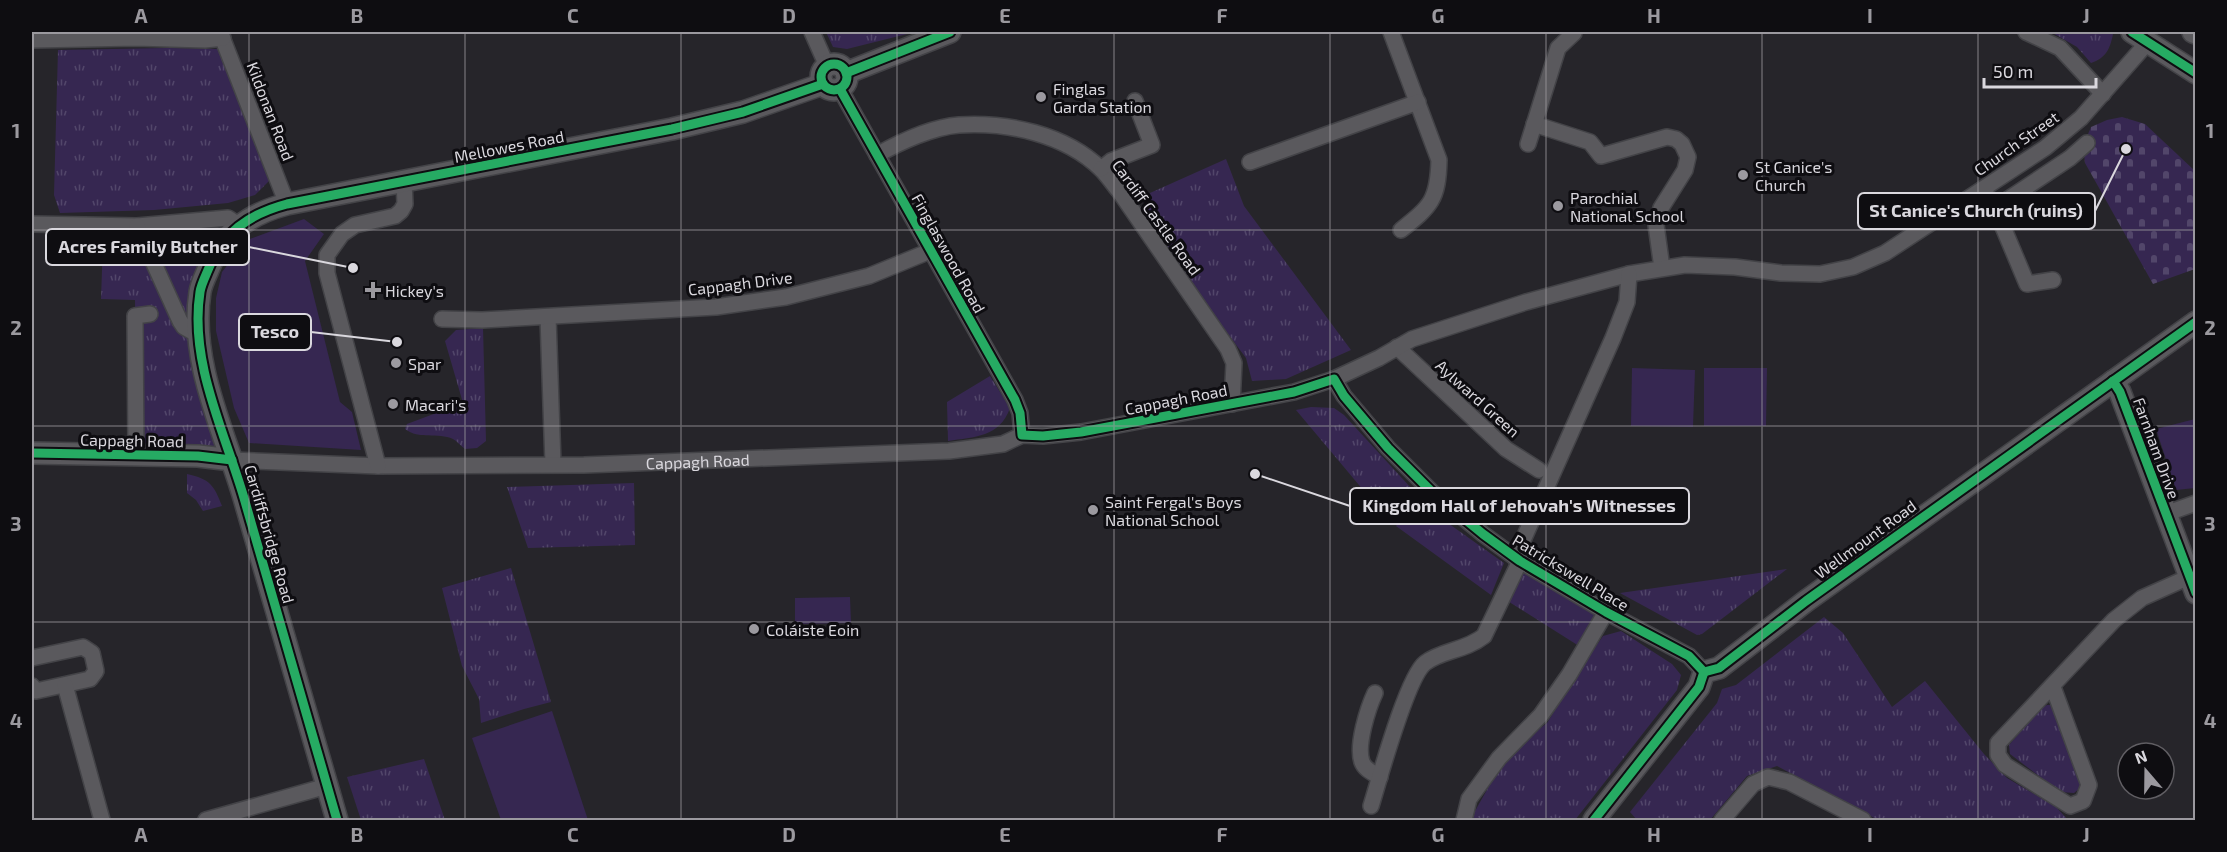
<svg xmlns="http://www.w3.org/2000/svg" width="2227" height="852" font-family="'Exo 2',sans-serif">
<defs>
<pattern id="grass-tufts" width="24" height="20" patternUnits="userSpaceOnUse" patternTransform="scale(1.5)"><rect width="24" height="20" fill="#362751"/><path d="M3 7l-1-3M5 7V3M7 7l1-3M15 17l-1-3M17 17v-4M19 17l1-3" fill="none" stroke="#52466a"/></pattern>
<pattern id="cemetery-stones" width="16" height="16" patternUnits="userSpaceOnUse" patternTransform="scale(1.5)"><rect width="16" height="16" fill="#362751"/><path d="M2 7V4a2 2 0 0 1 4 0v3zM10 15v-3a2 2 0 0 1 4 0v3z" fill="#52466a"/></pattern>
</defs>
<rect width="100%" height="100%" fill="#26252a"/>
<g fill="url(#grass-tufts)">
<polygon points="826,32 915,32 847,49 833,47"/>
<path d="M 2051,32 L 2108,32 L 2113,34 C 2110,49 2106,58 2091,63 L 2077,47 Z"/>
<polygon points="168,48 221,49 270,180 255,195 228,203 154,210 60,213 54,195 58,50"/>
<polygon points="1226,159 1244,206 1351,350 1286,379 1252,381 1246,358 1165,250 1141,197"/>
<polygon points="209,227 214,234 228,237 200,290 230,460 137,455 135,300 101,299 103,242 134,242 154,233"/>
<path d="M 483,328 L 486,441 L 477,448 L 465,449 C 461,446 457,441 453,439 C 438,432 419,440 405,429 L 407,424 L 463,403 L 445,341 L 456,330 Z"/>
<path d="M 990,376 L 1010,408 C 1000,437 974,437 948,441 L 947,402 Z"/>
<polygon points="1311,407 1334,408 1344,415 1411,488 1385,516 1296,410"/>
<path d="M 187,474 C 210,479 214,485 222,506 L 203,511 L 196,500 L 187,493 Z"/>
<polygon points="634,483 635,545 528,548 507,487"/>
<polygon points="1423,498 1445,521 1504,563 1491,595 1396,526"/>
<polygon points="1520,561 1606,612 1579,646 1506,600"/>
<polygon points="511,568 551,702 524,709 481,723 479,699 462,666 442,588"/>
<polygon points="1787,569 1702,634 1697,635 1620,593"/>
<polygon points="1824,617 1843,633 1892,707 1925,681 1984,754 2007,778 2056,807 2068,820 1878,820 1777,766 1747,776 1710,820 1637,820 1630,812 1717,703 1722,689 1736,685"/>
<polygon points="1621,631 1672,664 1681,675 1677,690 1575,820 1473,820 1475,811 1501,765 1529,737 1547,723 1585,662 1603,636"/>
<polygon points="2047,705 2054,705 2080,778 2080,788 2074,793 2060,792 2010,754 2009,745 2040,709"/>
<polygon points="424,759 445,820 361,820 347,777"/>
</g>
<polygon fill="url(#cemetery-stones)" points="2122,117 2145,124 2195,171 2195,269 2153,284 2085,163 2083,146 2091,127 2107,120"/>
<g fill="#362751">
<polygon points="304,219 324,234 305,261 340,402 352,412 361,450 249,443 234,408 216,331 216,298 222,272 247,240"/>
<polygon points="1632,368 1695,370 1693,427 1631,426"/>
<polygon points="1704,368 1767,368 1766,426 1704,426"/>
<polygon points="2195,419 2195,488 2176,490 2156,429"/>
<polygon points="850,597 851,623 795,624 795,598"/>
<polygon points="552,711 588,820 501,820 472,738"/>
</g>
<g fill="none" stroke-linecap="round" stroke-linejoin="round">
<defs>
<g id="street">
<polyline points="220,32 287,204"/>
<polyline points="812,32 827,66"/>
<path d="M 1391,32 L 1439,160 C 1438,200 1431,206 1401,230"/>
<polyline points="2026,32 2060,48 2103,94"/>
<polyline points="32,40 136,38 205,40 223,38"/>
<polyline points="840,89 1015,400 1020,413 1022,435"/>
<polyline points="1534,124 1590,142 1601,156 1667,137 1676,139 1682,144 1688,157 1685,170 1661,208 1656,225 1662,268"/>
<polyline points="1528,144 1558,48 1574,33"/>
<path d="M 877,155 C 900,142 933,127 959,125 C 1008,122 1065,134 1101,169 C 1108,176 1113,184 1119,191 L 1228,349 L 1234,363 L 1232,404"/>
<polyline points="1250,162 1418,102"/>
<polyline points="1101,169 1111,161 1152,145 1135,101"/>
<polyline points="1983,189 1995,208 2027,284 2053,280"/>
<polyline points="1995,208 2070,158 2087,143"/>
<polyline points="32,224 137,226 228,218 240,226"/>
<polyline points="137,226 180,321 184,327 198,335"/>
<polyline points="548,317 553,464"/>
<polyline points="442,319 482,320 716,307 786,297 869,276 930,251"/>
<polyline points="1397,347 1506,449 1539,470"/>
<polyline points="1334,379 1344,396 1388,448 1433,493 1483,534 1520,561 1606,612 1689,656 1704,672"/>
<polyline points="136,455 135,316 150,314"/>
<path id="s1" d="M 232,460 L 378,466 L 584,465 L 949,451 L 1003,444 L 1022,435 L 1043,436 L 1081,432 L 1294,392 L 1334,379 L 1379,358 L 1412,339 L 1526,302 L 1629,274 L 1685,265 L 1735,267 L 1781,273 L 1820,274 L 1853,267 L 1885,253 L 2045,148 L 2081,118 L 2148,42"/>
<polyline points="378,466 327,273 327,255 342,234 355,225 395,216 401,211 405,204 404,181"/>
<polyline points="2165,514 2196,503"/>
<polyline points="1515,558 1613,338 1627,302 1629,274"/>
<polyline points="32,658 83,647 92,653 96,671 90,679 36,691 32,686"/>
<polyline points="65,685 102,820"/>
<polyline points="2053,687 2089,785 2083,801 2070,806 2005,765 1998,755 1998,743 2114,620 2142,598 2189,577"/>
<path d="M 1375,693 C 1368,708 1356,745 1362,762 C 1365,770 1373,773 1380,777"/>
<path d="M 1371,806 C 1379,780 1407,677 1425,663 C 1442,650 1465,651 1484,636 L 1520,561"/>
<polyline points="206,820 327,786"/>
<polyline points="1464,820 1469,799 1499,758 1541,715 1569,675 1606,612"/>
<polyline points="1722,820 1753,784 1768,777 1789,782 1863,820"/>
</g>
<g id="secondary">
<polyline points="2132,32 2196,73"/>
<polyline points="2193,32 2196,33"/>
<circle cx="834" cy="77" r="13"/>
<polyline points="846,73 950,32"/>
<polyline points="2113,381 2120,392 2196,593"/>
<polyline points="32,453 198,456 232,460"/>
<path d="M 337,820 C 306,713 275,605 244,498 C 225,433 189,362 200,292 C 201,285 205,277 208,270 C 222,233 249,214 287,204 L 672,129 L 743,112 L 823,84"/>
<polyline points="1594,820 1699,687 1704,672 1719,668 1806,601 2196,322"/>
</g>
</defs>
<use href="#street" stroke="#434347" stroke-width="18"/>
<use href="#secondary" stroke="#434347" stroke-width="24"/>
<use href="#street" stroke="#5a595d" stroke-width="15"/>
<use href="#secondary" stroke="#5a595d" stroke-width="21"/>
<defs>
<g id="cycleway">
<polyline points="2132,32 2196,73"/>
<circle cx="834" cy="77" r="13"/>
<polyline points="846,73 950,32"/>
<polyline points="840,89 1015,400 1020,413 1022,435 1043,436 1081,432 1294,392 1334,379 1344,396 1388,448 1433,493 1483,534 1520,561 1606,612 1689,656 1704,672"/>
<polyline points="2113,381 2120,392 2196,593"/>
<polyline points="32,453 198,456 232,460"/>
<polyline points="1704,672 1719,668 1806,601 2196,322"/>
<path d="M 337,820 C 306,713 275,605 244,498 C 225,433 189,362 200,292 C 201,285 205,277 208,270 C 222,233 249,214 287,204 L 672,129 L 743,112 L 823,84"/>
<polyline points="1594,820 1699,687 1704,672"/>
</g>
</defs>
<use href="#cycleway" stroke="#0e0d11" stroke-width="13"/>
<use href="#cycleway" stroke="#26ab63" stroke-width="9"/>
</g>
<path fill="none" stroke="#9b999f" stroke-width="1.5" stroke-opacity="0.55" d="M 249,32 L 249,820M 465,32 L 465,820M 681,32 L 681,820M 897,32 L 897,820M 1114,32 L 1114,820M 1330,32 L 1330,820M 1546,32 L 1546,820M 1762,32 L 1762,820M 1978,32 L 1978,820M 32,230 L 2196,230M 32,426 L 2196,426M 32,622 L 2196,622"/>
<g fill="#9b999f" stroke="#0e0d11" stroke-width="2">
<circle cx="1041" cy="97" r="6"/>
<circle cx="1743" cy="175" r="6"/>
<circle cx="1558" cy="206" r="6"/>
<path d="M370 281h6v6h6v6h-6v6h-6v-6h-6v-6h6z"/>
<circle cx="396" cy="363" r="6"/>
<circle cx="393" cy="404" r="6"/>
<circle cx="1093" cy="510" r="6"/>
<circle cx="754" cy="629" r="6"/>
</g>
<g text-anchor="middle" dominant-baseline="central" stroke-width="6" stroke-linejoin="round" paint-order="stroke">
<g font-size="16" fill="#dad8de" stroke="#0e0d11" text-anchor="start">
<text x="1053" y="88">Finglas<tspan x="1053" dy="18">Garda Station</tspan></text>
<text x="1755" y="166">St Canice's<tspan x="1755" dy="18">Church</tspan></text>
<text x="1570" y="197">Parochial<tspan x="1570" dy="18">National School</tspan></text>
<text x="385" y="290">Hickey's</text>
<text x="408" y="363">Spar</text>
<text x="405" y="404">Macari's</text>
<text x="1105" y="501">Saint Fergal's Boys<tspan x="1105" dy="18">National School</tspan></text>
<text x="766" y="629">Coláiste Eoin</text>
</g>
<g font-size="16" fill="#dad8de" stroke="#0e0d11">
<text transform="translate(271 111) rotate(69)">Kildonan Road</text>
<text transform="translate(2016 143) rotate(-35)">Church Street</text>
<text transform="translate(509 146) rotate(-11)">Mellowes Road</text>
<text transform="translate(1157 217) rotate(54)">Cardiff Castle Road</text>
<text transform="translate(949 253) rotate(61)">Finglaswood Road</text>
<text transform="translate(740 283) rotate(-7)">Cappagh Drive</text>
<text transform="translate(1478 398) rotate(42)">Aylward Green</text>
<text transform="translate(1176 399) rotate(-11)">Cappagh Road</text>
<text transform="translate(132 440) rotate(1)">Cappagh Road</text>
<text transform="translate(2157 448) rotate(70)">Farnham Drive</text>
<text stroke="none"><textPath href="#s1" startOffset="466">Cappagh Road</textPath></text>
<text transform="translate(270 534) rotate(74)">Cardiffsbridge Road</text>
<text transform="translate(1865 539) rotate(-36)">Wellmount Road</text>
<text transform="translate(1571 572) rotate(31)">Patrickswell Place</text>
</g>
</g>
<path fill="none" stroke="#dad8de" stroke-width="2" d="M2126 149L2095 211M353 268L249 247M397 342L311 332M1255 474L1350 506"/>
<g fill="#dad8de" stroke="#0e0d11" stroke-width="2">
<circle cx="2126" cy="149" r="6"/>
<circle cx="353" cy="268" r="6"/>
<circle cx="397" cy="342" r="6"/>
<circle cx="1255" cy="474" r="6"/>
</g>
<g fill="#0e0d11" stroke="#dad8de" stroke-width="2">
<rect x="1858" y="193" width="237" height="36" rx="6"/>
<rect x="46" y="229" width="203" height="36" rx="6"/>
<rect x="239" y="314" width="72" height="36" rx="6"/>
<rect x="1350" y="488" width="339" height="36" rx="6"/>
</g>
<g font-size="18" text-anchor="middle" font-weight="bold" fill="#dad8de">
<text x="1976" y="217">St Canice's Church (ruins)</text>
<text x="148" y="253">Acres Family Butcher</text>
<text x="275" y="338">Tesco</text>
<text x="1519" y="512">Kingdom Hall of Jehovah's Witnesses</text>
</g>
<rect width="2227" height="852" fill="none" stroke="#0e0d11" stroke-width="66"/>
<g transform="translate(2146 771) rotate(340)"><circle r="28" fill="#0e0d11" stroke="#605e63" stroke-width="1.5"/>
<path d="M0-4.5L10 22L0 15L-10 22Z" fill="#9b999f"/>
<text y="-9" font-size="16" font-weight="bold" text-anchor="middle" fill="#dad8de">N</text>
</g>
<path d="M1984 78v9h112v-9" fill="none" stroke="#dad8de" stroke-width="3"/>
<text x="1993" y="78" font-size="18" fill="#dad8de" stroke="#0e0d11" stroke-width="4.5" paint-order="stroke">50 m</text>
<rect x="33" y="33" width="2161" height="786" fill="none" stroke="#9b999f" stroke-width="2"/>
<g font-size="20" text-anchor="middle" font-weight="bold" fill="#9b999f">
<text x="141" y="23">A</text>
<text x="357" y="23">B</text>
<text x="573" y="23">C</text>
<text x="789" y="23">D</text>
<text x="1005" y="23">E</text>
<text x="1222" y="23">F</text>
<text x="1438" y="23">G</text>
<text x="1654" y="23">H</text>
<text x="1870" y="23">I</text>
<text x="2086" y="23">J</text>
<text x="16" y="138">1</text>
<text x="2210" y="138">1</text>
<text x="16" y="335">2</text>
<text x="2210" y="335">2</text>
<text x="16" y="531">3</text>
<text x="2210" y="531">3</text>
<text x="16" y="728">4</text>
<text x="2210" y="728">4</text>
<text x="141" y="842">A</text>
<text x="357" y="842">B</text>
<text x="573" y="842">C</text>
<text x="789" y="842">D</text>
<text x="1005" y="842">E</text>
<text x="1222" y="842">F</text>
<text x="1438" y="842">G</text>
<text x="1654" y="842">H</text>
<text x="1870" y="842">I</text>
<text x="2086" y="842">J</text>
</g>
</svg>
